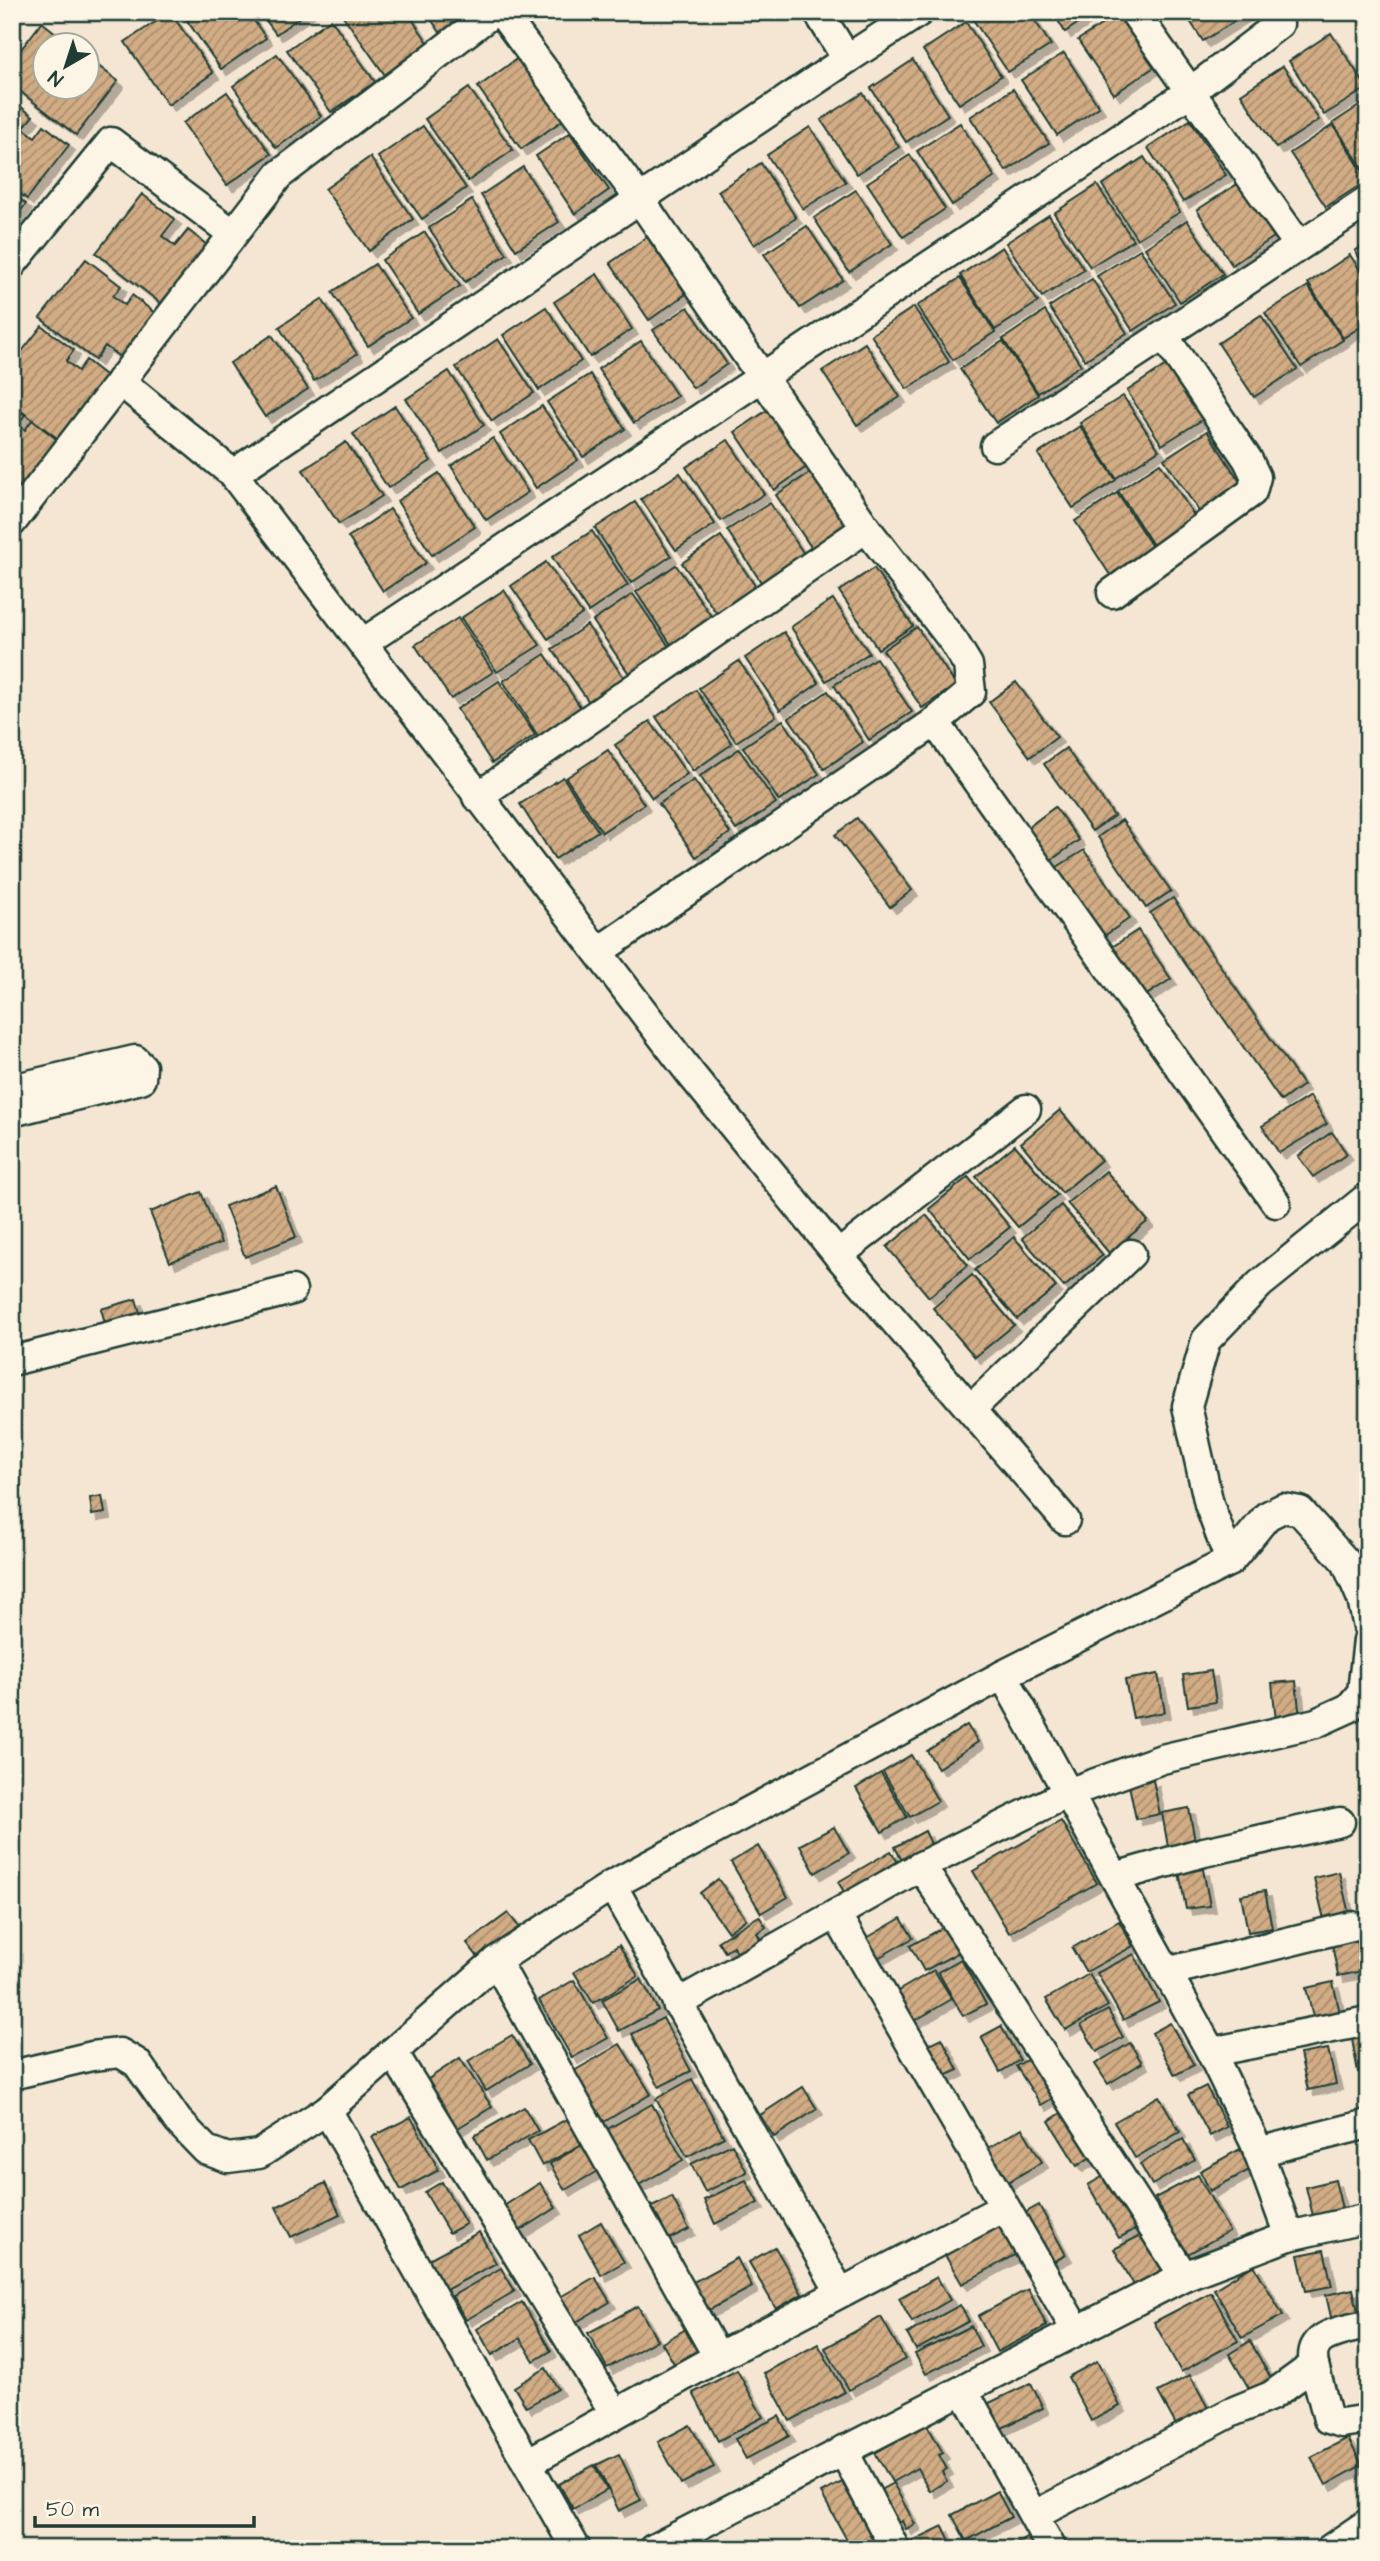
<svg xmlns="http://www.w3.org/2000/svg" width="1380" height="2561" font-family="'Architects Daughter',sans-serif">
<defs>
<pattern id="building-hatch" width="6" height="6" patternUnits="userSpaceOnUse" patternTransform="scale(1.75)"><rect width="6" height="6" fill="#d2ac84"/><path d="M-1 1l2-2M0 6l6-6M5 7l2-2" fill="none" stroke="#aa8d6d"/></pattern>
<filter id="shadow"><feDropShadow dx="6" dy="6" stdDeviation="0" flood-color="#0004"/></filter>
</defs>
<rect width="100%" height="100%" fill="#f4e6d2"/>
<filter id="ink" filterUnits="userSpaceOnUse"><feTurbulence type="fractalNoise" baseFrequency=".0143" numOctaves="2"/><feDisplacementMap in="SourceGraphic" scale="14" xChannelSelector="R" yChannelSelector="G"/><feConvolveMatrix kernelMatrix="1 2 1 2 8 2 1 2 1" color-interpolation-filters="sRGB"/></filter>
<g filter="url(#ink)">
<g fill="url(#building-hatch)" stroke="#1f3d34" stroke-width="2" filter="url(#shadow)">
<polygon points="170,12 213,73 168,105 125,42"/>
<polygon points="181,12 248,12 266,38 221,69"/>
<polygon points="260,12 307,12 276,34"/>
<polygon points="407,12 429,44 385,75 341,13"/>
<polygon points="426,12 475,12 442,35"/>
<polygon points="981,12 1029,12 1051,45 1008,72 972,18"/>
<polygon points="1053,12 1095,12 1065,32"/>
<polygon points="1121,12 1156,66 1114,94 1078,40"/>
<polygon points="1184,12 1245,12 1246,14 1203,41"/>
<polygon points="331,19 375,82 331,112 287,50"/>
<polygon points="42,22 72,46 46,46 46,88 88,88 88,69 93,62 118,81 76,135 12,85 12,61"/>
<polygon points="966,22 1001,76 959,104 923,50"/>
<polygon points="1331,33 1367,88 1324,115 1289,61"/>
<polygon points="1064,53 1099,107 1057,135 1021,80"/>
<polygon points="277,54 321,116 276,148 233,86"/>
<polygon points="522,55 566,118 521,149 478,87"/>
<polygon points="913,60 948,115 906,142 871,88"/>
<polygon points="1283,66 1319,120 1276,148 1241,94"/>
<polygon points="469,88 513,150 468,181 425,119"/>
<polygon points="1013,89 1049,143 1006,171 970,117"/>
<polygon points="227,92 271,154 227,185 183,123"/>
<polygon points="863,93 899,147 857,174 821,120"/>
<polygon points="12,100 33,116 23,128 35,137 44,125 69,145 27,199 12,187"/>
<polygon points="1368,100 1368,176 1333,123"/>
<polygon points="1190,120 1226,175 1183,202 1148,148"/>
<polygon points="960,123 995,177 952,205 917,151"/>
<polygon points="1333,125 1368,180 1326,207 1290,153"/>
<polygon points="423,126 466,188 422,219 378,157"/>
<polygon points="810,127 846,182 803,209 767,155"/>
<polygon points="570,133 609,190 575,214 536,156"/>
<polygon points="910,155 945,209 903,237 867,183"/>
<polygon points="370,157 413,219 369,251 325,189"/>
<polygon points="1144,157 1180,212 1137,239 1102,185"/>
<polygon points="761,163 796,218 754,245 718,191"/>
<polygon points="523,167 559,222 516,250 481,195"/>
<polygon points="1239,183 1274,237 1232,265 1197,210"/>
<polygon points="1097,185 1133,240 1090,267 1054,213"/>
<polygon points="856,190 892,244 849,272 814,218"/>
<polygon points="12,192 26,204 12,222"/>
<polygon points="142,194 175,219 162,236 175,246 188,230 212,249 167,308 96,253"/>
<polygon points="472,200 507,254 465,282 429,228"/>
<polygon points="1049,215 1084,270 1042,297 1006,243"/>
<polygon points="1187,220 1223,274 1180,302 1145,248"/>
<polygon points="807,226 843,280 800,308 764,254"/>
<polygon points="425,232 460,286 418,314 382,260"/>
<polygon points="647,237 686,294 649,320 610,263"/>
<polygon points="1368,242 1368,271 1355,251"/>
<polygon points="1002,247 1038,302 995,330 960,275"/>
<polygon points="1140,249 1175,303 1133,331 1097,276"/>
<polygon points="1350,255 1368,282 1368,322 1343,338 1308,283"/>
<polygon points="86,259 121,286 113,296 125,305 132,295 156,314 121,358 105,346 95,360 40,318"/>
<polygon points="375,264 411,318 368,346 332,292"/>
<polygon points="597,274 632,329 590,357 554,302"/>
<polygon points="960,278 995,332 953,360 917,306"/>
<polygon points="1092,279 1127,333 1085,360 1049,307"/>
<polygon points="1308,286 1343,340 1301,367 1265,313"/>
<polygon points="322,299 357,354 314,381 279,327"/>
<polygon points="546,307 581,361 539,390 503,335"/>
<polygon points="688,307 727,364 693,388 653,330"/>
<polygon points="914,307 949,362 907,389 871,335"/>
<polygon points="1045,311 1081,365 1038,393 1003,339"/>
<polygon points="1261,315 1297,369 1254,397 1218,343"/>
<polygon points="42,326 74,350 66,361 78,371 86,360 110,379 61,441 12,404 12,364"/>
<polygon points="272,335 308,389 265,417 230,363"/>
<polygon points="498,339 534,393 492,421 456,367"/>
<polygon points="641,341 677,396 634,423 598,369"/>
<polygon points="1003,341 1038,395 996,423 960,369"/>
<polygon points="865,343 900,397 857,425 822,371"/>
<polygon points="1169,363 1205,418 1162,445 1127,391"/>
<polygon points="449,371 484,425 442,453 406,399"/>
<polygon points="590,374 625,429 583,457 547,402"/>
<polygon points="1123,396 1159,450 1116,478 1080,423"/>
<polygon points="12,405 25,415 18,424 25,430 32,420 59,441 15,496 12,493"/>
<polygon points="395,406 431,461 388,488 353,434"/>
<polygon points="542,406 578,460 536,488 500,434"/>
<polygon points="769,409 808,466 774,490 735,432"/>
<polygon points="1080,426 1116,480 1073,508 1038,454"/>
<polygon points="1207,431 1242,485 1200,513 1164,459"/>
<polygon points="493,438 528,492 486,520 451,466"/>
<polygon points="728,440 764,494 721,521 686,467"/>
<polygon points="346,442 382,496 339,524 303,470"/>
<polygon points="1160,463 1195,517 1153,545 1118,491"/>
<polygon points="811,472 850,530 815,553 776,495"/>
<polygon points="439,473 475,527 432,555 397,501"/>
<polygon points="680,473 715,524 676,550 641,499"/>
<polygon points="1117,493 1153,548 1110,575 1075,521"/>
<polygon points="635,502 671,556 631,583 595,528"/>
<polygon points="770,503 806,557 763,585 727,530"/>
<polygon points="390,509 426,563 383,591 348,537"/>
<polygon points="592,531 628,585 588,612 552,557"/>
<polygon points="721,536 756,587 717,614 682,563"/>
<polygon points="546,562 582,614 548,639 511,586"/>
<polygon points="676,565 713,619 672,646 636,592"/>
<polygon points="874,568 913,626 878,649 839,591"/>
<polygon points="504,590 540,645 497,672 461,618"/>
<polygon points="633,594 670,648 630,675 593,621"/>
<polygon points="833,599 869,653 826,681 791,627"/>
<polygon points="458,618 493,672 451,699 415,645"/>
<polygon points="587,625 624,678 589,702 552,649"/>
<polygon points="917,627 956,685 922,708 883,650"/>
<polygon points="784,632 819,683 780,710 745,658"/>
<polygon points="545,654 581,708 538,736 503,681"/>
<polygon points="876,658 912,712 869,740 834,685"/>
<polygon points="739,661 776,716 736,742 699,688"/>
<polygon points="499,681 535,735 492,763 457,709"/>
<polygon points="1016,682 1057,737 1030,757 989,702"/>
<polygon points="696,690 732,744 693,771 656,717"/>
<polygon points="828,691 863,742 824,769 789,718"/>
<polygon points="783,720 819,774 779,801 743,747"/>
<polygon points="650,721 687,774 652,798 615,745"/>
<polygon points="1066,748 1114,816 1092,831 1044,764"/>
<polygon points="739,749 776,803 736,830 700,776"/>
<polygon points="608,750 644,804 602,832 566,778"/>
<polygon points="563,777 598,831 555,859 520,804"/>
<polygon points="694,780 730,833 696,857 659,804"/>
<polygon points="1055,807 1079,840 1047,863 1023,831"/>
<polygon points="857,818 912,890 890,907 835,835"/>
<polygon points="1122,820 1171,891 1146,908 1098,837"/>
<polygon points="1084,850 1130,918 1101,938 1054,869"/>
<polygon points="1173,898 1303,1085 1281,1101 1150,913"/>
<polygon points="1138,930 1171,979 1145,996 1112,947"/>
<polygon points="1310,1096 1327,1124 1279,1153 1262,1126"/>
<polygon points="1060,1110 1101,1160 1062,1193 1021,1143"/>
<polygon points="1332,1132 1347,1154 1313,1177 1298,1156"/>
<polygon points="1015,1145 1057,1195 1018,1227 976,1177"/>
<polygon points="1106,1171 1148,1221 1109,1253 1067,1203"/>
<polygon points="968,1177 1010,1227 970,1259 929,1209"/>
<polygon points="276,1186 296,1237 245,1257 225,1206"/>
<polygon points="201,1192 221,1243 170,1262 150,1212"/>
<polygon points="1061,1205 1103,1255 1064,1287 1022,1238"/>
<polygon points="926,1215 968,1265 929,1297 887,1247"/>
<polygon points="1014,1237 1056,1287 1017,1319 975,1270"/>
<polygon points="972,1275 1014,1325 975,1357 933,1308"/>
<polygon points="136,1299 143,1323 108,1333 101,1309"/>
<polygon points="102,1496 105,1513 92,1515 90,1498"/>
<polygon points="1211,1671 1216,1702 1188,1706 1183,1675"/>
<polygon points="1158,1674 1165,1712 1133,1718 1125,1680"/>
<polygon points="1296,1681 1300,1719 1276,1721 1272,1683"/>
<polygon points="967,1725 978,1742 938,1768 927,1751"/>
<polygon points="911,1755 938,1801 910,1817 883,1772"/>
<polygon points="881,1773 907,1817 882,1832 856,1788"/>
<polygon points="1153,1780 1160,1814 1136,1819 1129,1785"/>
<polygon points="1189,1808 1196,1847 1169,1852 1162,1813"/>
<polygon points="1061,1821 1097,1883 1009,1933 973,1871"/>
<polygon points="834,1827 849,1853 815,1873 800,1845"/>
<polygon points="925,1831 933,1848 903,1863 895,1847"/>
<polygon points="758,1846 788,1897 761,1913 731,1862"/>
<polygon points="891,1851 904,1872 851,1903 838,1882"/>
<polygon points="1203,1869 1210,1906 1186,1909 1179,1872"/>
<polygon points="1339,1872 1349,1914 1324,1919 1314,1878"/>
<polygon points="718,1879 746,1919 728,1932 700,1893"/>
<polygon points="1265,1891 1272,1928 1248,1932 1241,1895"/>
<polygon points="508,1913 519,1927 478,1957 467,1943"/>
<polygon points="759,1916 766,1927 757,1933 761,1940 738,1955 733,1946 725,1952 718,1941"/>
<polygon points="901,1918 913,1938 871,1962 860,1942"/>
<polygon points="1119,1921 1133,1946 1086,1972 1072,1948"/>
<polygon points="951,1923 965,1949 924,1971 910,1946"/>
<polygon points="1356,1934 1363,1971 1338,1976 1331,1939"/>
<polygon points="619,1945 638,1976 593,2003 574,1972"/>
<polygon points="1134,1954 1159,2002 1123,2020 1097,1973"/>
<polygon points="961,1959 986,2004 963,2016 938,1972"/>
<polygon points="934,1970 952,1999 909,2024 891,1995"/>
<polygon points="1089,1974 1108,2006 1065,2030 1046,1999"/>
<polygon points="641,1979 658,2010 619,2031 602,2000"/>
<polygon points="574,1980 608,2038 572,2058 539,2000"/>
<polygon points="1333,1982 1341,2018 1315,2024 1306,1988"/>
<polygon points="1108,2010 1123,2037 1097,2052 1081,2025"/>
<polygon points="663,2018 691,2071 659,2087 632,2034"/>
<polygon points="1170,2023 1194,2065 1175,2075 1152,2033"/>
<polygon points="1001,2026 1020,2060 1000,2072 981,2037"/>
<polygon points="1368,2031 1368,2070 1358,2072 1351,2034"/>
<polygon points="512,2035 530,2064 486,2091 468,2061"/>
<polygon points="942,2038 958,2070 940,2079 924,2047"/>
<polygon points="1130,2043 1142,2063 1108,2084 1095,2064"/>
<polygon points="620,2044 651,2094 604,2122 574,2071"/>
<polygon points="1328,2049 1336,2084 1308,2090 1300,2054"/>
<polygon points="1032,2057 1056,2096 1041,2105 1016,2066"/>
<polygon points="460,2058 492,2107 453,2131 422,2083"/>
<polygon points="692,2079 724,2137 687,2157 656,2099"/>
<polygon points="1206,2086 1227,2127 1210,2136 1188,2095"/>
<polygon points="803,2087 817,2109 774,2137 760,2115"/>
<polygon points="1159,2096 1180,2132 1135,2158 1114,2122"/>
<polygon points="652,2104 683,2160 637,2186 606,2130"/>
<polygon points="1072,2106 1100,2151 1077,2166 1049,2121"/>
<polygon points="524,2107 538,2131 487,2160 474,2136"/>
<polygon points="574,2115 588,2141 542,2166 528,2140"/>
<polygon points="411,2117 439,2170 401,2190 372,2137"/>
<polygon points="1022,2128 1042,2162 998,2188 978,2154"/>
<polygon points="1183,2139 1195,2160 1152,2185 1140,2164"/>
<polygon points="584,2144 599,2170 565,2190 550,2164"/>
<polygon points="732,2144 747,2172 705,2192 691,2164"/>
<polygon points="1240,2149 1251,2169 1210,2191 1200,2171"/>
<polygon points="1114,2170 1145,2224 1119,2238 1088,2185"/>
<polygon points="1198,2175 1229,2231 1186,2255 1155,2198"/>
<polygon points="746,2180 758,2203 715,2224 704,2200"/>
<polygon points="1335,2180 1344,2217 1315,2224 1306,2187"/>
<polygon points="442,2182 466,2224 449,2233 425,2192"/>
<polygon points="325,2183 340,2214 291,2237 276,2207"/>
<polygon points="540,2183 556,2208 512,2236 496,2211"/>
<polygon points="672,2197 689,2229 669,2239 652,2207"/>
<polygon points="1039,2205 1066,2255 1044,2267 1016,2218"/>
<polygon points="601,2222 624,2262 601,2275 579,2235"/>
<polygon points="999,2224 1016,2254 962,2284 945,2255"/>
<polygon points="479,2232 496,2263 444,2291 427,2260"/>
<polygon points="1147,2232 1168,2272 1136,2289 1114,2249"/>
<polygon points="775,2247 802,2294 776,2309 749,2262"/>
<polygon points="1324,2250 1332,2286 1306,2291 1298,2255"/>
<polygon points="737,2258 752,2287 704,2313 688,2285"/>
<polygon points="1254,2265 1283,2315 1242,2338 1214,2289"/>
<polygon points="501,2268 515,2291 466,2320 452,2296"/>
<polygon points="595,2277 610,2302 568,2327 553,2301"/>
<polygon points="937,2277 950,2300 912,2322 899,2298"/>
<polygon points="1028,2289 1047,2326 997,2352 978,2316"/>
<polygon points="1353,2289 1360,2320 1333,2326 1326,2295"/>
<polygon points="1211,2292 1238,2341 1181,2372 1154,2322"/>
<polygon points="522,2302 551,2351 534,2361 520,2338 492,2355 477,2329"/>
<polygon points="960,2305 969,2321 916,2350 907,2334"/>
<polygon points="638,2306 657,2340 607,2368 588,2333"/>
<polygon points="881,2317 905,2359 849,2390 825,2348"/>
<polygon points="691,2326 708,2355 679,2372 662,2343"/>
<polygon points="971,2326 981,2346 926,2374 915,2354"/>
<polygon points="1250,2341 1272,2380 1251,2392 1229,2354"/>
<polygon points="818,2344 845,2392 790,2421 764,2373"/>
<polygon points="1097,2361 1120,2406 1091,2421 1068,2377"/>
<polygon points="546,2368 558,2389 526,2407 514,2387"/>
<polygon points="737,2370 763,2417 718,2441 693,2393"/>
<polygon points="1190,2375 1214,2419 1182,2436 1158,2392"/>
<polygon points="1031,2383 1043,2408 998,2430 985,2405"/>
<polygon points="779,2416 789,2436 746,2459 735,2439"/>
<polygon points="926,2423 943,2453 939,2455 947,2469 942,2472 947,2481 930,2491 917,2468 892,2482 875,2453"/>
<polygon points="690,2425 714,2467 681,2484 658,2442"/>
<polygon points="1348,2438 1362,2465 1326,2485 1311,2457"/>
<polygon points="619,2454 641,2500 619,2511 596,2465"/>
<polygon points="594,2465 607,2490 573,2509 559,2484"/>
<polygon points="842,2482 878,2548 876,2549 852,2549 821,2493"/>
<polygon points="893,2483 915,2524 906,2529 902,2521 893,2526 875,2493"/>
<polygon points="997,2491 1011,2517 966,2541 952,2515"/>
<polygon points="943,2526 954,2549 906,2549 904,2545"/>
<polygon points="1028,2536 1035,2549 1005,2549"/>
</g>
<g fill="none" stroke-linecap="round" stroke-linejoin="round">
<defs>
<g id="street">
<polyline points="501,12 641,201 866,528 954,642 968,665 971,692 935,722 599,951"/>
<polyline points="1134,12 1298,244"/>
<polyline points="847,59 919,12"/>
<polyline points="12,264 111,142 232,233"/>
<polyline points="120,381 233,474 690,1073 838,1255 1065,1520"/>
<polyline points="995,446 1368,201"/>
<polyline points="233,474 847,59 818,12"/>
<polyline points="12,522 279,175 493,12"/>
<polyline points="1112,593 1252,492 1256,477 1248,460 1164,336"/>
<polyline points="363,643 1190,92 1279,24"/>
<polyline points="935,722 1276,1203"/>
<polyline points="477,797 866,528"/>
<polyline points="12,1089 135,1060 142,1067 141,1079 12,1112"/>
<polyline points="838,1255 1026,1109"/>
<polyline points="12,1361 292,1290"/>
<polyline points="971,1409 1131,1254"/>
<polyline points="1230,1561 1209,1504 1187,1406 1206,1340 1260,1284 1368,1197"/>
<polyline points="1003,1675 1211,2052 1255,2143 1289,2236"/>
<polyline points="921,1866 1184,2276"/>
<polyline points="1115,1877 1204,1852 1340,1822"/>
<polyline points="612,1885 840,2292"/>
<polyline points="836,1914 1076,2330"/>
<polyline points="496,1961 718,2357"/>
<polyline points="1166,1972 1352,1926"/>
<polyline points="677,2004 921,1866 1068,1793 1162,1759 1316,1723 1349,1708 1362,1692 1368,1640"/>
<polyline points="393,2052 615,2414"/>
<polyline points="1211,2052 1368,2021"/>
<polyline points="12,2075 92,2056 120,2053 137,2063 178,2121 206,2150 228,2158 259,2154 327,2110 496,1961 612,1885 1003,1675 1230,1561 1267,1516 1283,1508 1300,1511 1346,1562 1362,1599 1368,1627"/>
<polyline points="327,2110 576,2549"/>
<polyline points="1258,2152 1368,2124"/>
<polyline points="1314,2365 1328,2419 1342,2423 1368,2419"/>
<polyline points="964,2391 1052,2549"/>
<polyline points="843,2450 895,2549"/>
<polyline points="529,2462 718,2357 1003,2208"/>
<path d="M 1035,2515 L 1232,2412 L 1271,2396 L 1314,2365 C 1307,2332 1343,2332 1368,2324"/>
<polyline points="653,2549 1184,2276 1289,2236 1368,2218"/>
<polyline points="1330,2549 1368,2523"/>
</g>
</defs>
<use href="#street" stroke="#1f3d34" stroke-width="33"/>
<use href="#street" stroke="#fcf5e5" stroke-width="28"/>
</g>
</g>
<rect width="1380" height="2561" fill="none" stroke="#fcf5e5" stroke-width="42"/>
<rect x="21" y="21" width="1338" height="2519" fill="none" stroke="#1f3d34" stroke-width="2.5" filter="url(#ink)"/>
<g transform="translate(66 66) rotate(219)"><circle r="33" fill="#fcf5e5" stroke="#a4ab9e" stroke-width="2"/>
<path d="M0-5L12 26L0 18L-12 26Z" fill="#1f3d34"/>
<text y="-10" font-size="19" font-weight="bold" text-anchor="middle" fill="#1f3d34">N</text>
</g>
<path d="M35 2516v10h219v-10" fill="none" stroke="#1f3d34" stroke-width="3.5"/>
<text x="46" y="2516" font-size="21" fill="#1f3d34" stroke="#fcf5e5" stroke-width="5" paint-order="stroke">50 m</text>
</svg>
